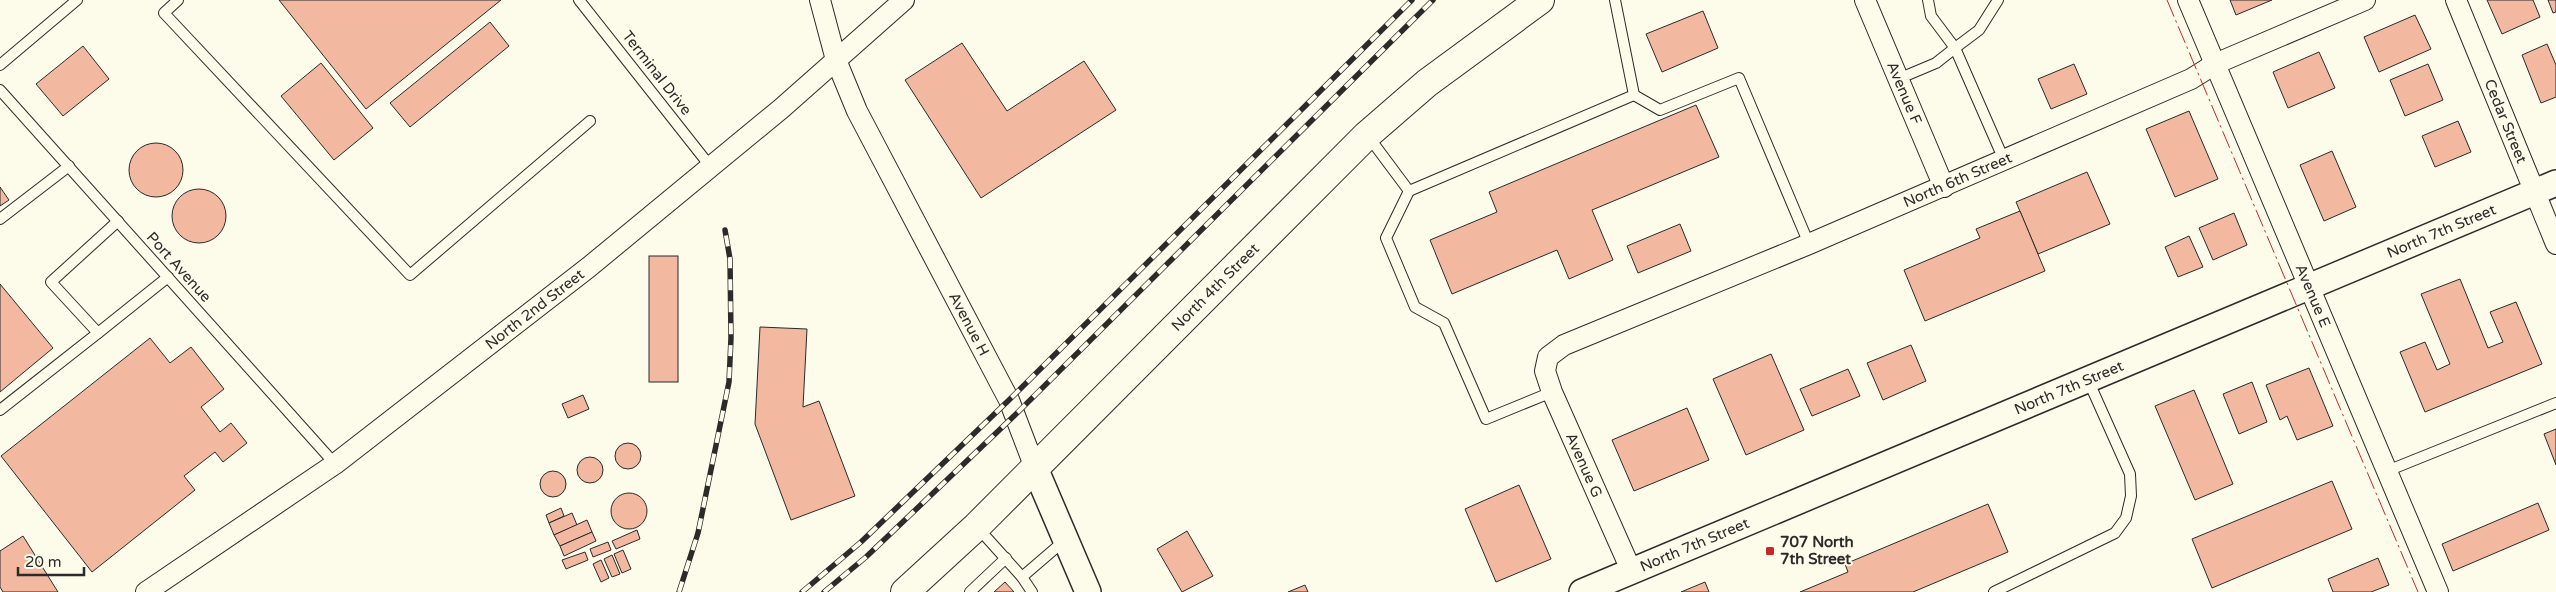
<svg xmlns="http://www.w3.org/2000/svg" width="2556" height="592" font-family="'Varela Round',sans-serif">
<rect width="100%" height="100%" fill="#fdfbea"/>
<g fill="#f2b8a0" stroke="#2b2b2b">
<polygon points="279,0 501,0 366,109"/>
<polygon points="2230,0 2272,0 2236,15"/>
<polygon points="2487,0 2533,0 2540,17 2502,34"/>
<polygon points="2548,0 2556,0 2556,12 2553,13"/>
<polygon points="1703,11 1718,48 1662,72 1646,34"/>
<polygon points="2415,15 2431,49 2379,72 2364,37"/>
<polygon points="490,22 509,46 410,127 390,103"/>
<polygon points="962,43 1007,111 1084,61 1116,110 981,198 905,80"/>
<polygon points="2547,44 2556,65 2556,97 2541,103 2522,55"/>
<polygon points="83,46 109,79 63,116 36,84"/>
<polygon points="2319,52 2335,88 2288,108 2273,72"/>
<polygon points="321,63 373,128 334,160 281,96"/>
<polygon points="2074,64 2087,94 2051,109 2038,79"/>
<polygon points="2428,64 2443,100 2405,116 2390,80"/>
<polygon points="1696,105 1719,157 1592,210 1613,260 1569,279 1557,250 1452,294 1430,240 1497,212 1489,192"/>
<polygon points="2189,111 2218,179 2175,197 2146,129"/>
<polygon points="2458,121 2471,152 2435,167 2422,136"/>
<circle cx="156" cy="170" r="27"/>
<polygon points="2332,151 2356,207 2324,221 2300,165"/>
<polygon points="2087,172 2110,224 2038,254 2016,202"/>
<polygon points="0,187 9,200 0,206"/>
<circle cx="199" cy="216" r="27"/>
<polygon points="2020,211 2045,271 1925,321 1904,270 1980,238 1976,229"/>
<polygon points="2234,213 2247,245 2213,260 2199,228"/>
<polygon points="1680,224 1691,251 1638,273 1627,246"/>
<polygon points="2189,236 2203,267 2178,277 2165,247"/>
<rect x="649" y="256" width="29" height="126"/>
<polygon points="2460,279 2488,348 2503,342 2490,312 2516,302 2542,364 2425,412 2400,352 2425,342 2437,370 2450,364 2421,294"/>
<polygon points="0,284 53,348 0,392"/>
<polygon points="760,327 807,329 803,407 819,401 855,496 791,520 755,424"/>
<polygon points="150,338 170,363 191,347 224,389 201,407 220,432 231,423 247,443 223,462 215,452 184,476 195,490 92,572 1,456"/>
<polygon points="1911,345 1926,381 1883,400 1867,363"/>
<polygon points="1771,354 1804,430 1746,455 1713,379"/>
<polygon points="2309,368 2333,426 2297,440 2287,416 2280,420 2266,385"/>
<polygon points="1848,369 1860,396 1812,416 1800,389"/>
<polygon points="2252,382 2267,422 2239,434 2223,394"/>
<polygon points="2194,390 2233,484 2195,500 2155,406"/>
<polygon points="583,395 589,409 568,418 562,404"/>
<polygon points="1687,408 1709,460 1634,491 1612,440"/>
<polygon points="2556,429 2556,465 2544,434"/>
<circle cx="628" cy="456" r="13"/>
<circle cx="590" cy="470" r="13"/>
<circle cx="553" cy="484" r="13"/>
<polygon points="2332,481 2352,529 2212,588 2192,539"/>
<polygon points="1519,485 1551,559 1496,582 1465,509"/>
<circle cx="629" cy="511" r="18"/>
<polygon points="2538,503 2549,530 2453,571 2442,544"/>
<polygon points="1988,504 2008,552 1913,592 1800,592 1848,572 1845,564"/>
<polygon points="561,508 564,516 549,523 546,515"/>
<polygon points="572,513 577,525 554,535 549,523"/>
<polygon points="587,520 592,532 560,546 554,535"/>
<polygon points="637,530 640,539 616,549 612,541"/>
<polygon points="1187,531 1213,576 1182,592 1157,549"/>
<polygon points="592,532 596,541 564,556 560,546"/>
<polygon points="23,536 58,592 3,592 0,587 0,551"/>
<polygon points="608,542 611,550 593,557 590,549"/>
<polygon points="623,550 631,569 622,573 614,554"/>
<polygon points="585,552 588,560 566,569 562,560"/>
<polygon points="612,555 620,574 612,577 604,559"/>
<polygon points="2378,558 2389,585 2371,592 2333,592 2328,579"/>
<polygon points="601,560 609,578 601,582 593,564"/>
<polygon points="1005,582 1014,592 994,592"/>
<polygon points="1705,582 1709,592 1681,592"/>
<polygon points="1305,585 1308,592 1288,592"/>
</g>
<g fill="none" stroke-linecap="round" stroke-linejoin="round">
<defs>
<g id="service">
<polyline points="178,0 164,13 410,275 590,121"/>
<polyline points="579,0 710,166"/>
<polyline points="1928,0 1931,16 1955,48 1979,30 1998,0"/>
<polyline points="0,65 77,0"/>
<polyline points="1898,79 1936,63 1955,48 2004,160"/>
<polyline points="0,90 335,464"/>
<polyline points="1634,95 1660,110 1739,78 1809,244"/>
<polyline points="1368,136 1409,191 1634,95 1615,0"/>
<polyline points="1409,191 1386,238 1415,307 1444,323 1486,419 1552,392"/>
<polyline points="0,219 69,166"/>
<polyline points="98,333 168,277"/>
<polyline points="0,410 98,333 51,282 118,221"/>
<polyline points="2387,471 2556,403"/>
<polyline points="978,528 1022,577"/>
<polyline points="970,592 1006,558"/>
<polyline points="1032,592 1022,577 1065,540"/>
<polyline points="1994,592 2115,533 2126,518 2131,496 2130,474 2088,380"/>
</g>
<g id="minor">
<path id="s1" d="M 820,0 L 836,60 L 857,111 L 1009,400 L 1035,468"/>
<path id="s2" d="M 1865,0 L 1944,187"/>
<path id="s3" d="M 2188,0 L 2438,592"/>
<path id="s4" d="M 2456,0 L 2556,244"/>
<path id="s5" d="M 1631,570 L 1552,392 L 1545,371 L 1548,357 L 1564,345 L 1809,244 L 2191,79 L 2215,64 L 2365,0"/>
<path id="s6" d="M 146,592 L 335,464 L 589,267 L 782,108 L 904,0"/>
</g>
<g id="tertiary">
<polyline points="1035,468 1088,592"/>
<path id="s7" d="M 1582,592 L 2556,183"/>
</g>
<g id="primary">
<path id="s8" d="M 905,592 L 977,526 L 1367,135 L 1427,83 L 1540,0"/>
</g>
</defs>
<use href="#service" stroke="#2b2b2b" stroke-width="12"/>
<use href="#minor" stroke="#2b2b2b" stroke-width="22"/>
<use href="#tertiary" stroke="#2b2b2b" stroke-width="28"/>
<use href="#primary" stroke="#2b2b2b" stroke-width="30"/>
<use href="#service" stroke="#fdfbea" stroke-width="10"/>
<use href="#minor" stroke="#fdfbea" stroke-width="20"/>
<use href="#tertiary" stroke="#fdfbea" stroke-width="25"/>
<use href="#primary" stroke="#fdfbea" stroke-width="28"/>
<defs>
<g id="rail">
<polyline points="679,592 698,533 729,382 731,338 730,259 725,230"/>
<polyline points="802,592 861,542 1009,400 1412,0"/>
<polyline points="824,592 866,557 1015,415 1433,0"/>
</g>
</defs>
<use href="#rail" stroke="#2b2b2b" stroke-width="5.5"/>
<use href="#rail" stroke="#fdfbea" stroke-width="4" stroke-dasharray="11" stroke-linecap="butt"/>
<polyline stroke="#c62828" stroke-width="1" stroke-dasharray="18 4 2.5 4" stroke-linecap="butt" points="2167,0 2418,592"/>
</g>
<rect fill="#c62828" stroke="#fdfbea" stroke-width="2" x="1765" y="546" width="10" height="10" rx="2.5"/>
<g text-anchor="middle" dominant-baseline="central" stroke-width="4" stroke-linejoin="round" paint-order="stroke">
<g font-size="15" fill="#2b2b2b" stroke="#fdfbea">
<text transform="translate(657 73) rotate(52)">Terminal Drive</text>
<text stroke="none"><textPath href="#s2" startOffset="101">Avenue F</textPath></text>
<text stroke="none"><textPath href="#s4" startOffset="131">Cedar Street</textPath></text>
<text stroke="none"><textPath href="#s5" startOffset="678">North 6th Street</textPath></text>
<text stroke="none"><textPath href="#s7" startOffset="932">North 7th Street</textPath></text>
<text transform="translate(179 267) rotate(48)">Port Avenue</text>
<text stroke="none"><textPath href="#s8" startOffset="435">North 4th Street</textPath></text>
<text stroke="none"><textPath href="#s3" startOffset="321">Avenue E</textPath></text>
<text stroke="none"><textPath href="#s6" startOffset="481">North 2nd Street</textPath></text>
<text stroke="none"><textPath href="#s1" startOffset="358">Avenue H</textPath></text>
<text stroke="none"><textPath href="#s7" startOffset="528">North 7th Street</textPath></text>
<text transform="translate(1584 465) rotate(66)">Avenue G</text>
<text stroke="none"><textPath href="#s7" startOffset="122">North 7th Street</textPath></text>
</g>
<g font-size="15" font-weight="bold" fill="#2b2b2b" stroke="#fdfbea" text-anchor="start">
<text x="1780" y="542">707 North<tspan x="1780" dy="17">7th Street</tspan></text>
</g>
</g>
<path d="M18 567v8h66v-8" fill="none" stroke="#2b2b2b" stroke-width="2.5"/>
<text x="25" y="567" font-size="15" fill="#2b2b2b" stroke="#fdfbea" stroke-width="4" paint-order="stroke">20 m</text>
</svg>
